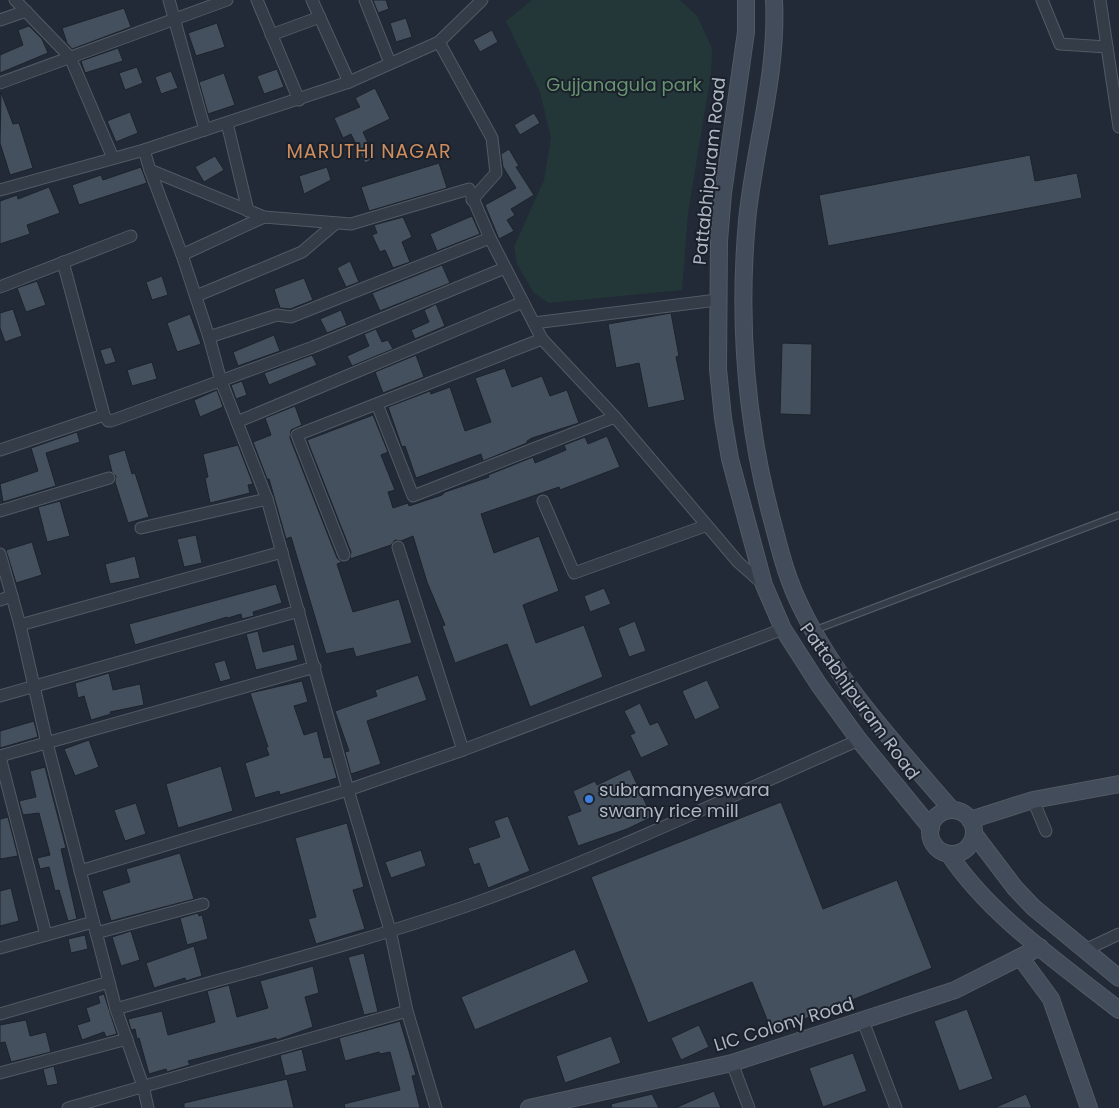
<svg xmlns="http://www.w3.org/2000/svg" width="1119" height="1108" font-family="Poppins,sans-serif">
<rect width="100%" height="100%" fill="#212a36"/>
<polygon fill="#243738" points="532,0 680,0 697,16 712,48 711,73 688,213 682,290 549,303 534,293 517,264 514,247 544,180 551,138 540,92 506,21"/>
<g fill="#44505e" stroke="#1c232d">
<polygon points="373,0 386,0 389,9 378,13"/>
<polygon points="124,8 131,27 72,49 67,43 62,28"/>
<polygon points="406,18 412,37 396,42 390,23"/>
<polygon points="217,23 225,47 196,56 188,33"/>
<polygon points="29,26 42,39 48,53 0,73 0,55 23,45 18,30"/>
<polygon points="492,30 498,42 480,52 473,40"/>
<polygon points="118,48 123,61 85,73 81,61"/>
<polygon points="137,67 143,83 125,90 119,73"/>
<polygon points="277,69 284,87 264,94 257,76"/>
<polygon points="171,71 178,88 161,94 155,77"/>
<polygon points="224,73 235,105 208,114 199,82"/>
<polygon points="375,88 390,119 363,132 375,158 365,163 351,134 343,138 334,118 360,107 355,98"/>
<polygon points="1,92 13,124 19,123 33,168 10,175 0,143"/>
<polygon points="130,112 138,133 116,142 107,121"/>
<polygon points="534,113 540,123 520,135 514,125"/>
<polygon points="509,149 519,166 516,167 534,195 511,209 515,215 507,220 514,231 499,239 485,205 516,188 503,167 501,154"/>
<polygon points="1030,155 1035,181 1077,173 1082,198 828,246 819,195"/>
<polygon points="215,156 224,170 204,182 195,167"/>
<polygon points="439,163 447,188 369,211 361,187"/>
<polygon points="141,167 147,183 79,205 72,185 101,175 103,180"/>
<polygon points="327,167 331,180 304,194 299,176"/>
<polygon points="49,187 60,213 27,225 30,234 0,244 0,201 17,195 18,199"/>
<polygon points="472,216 480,234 437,251 430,234"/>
<polygon points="403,217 412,237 402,242 410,262 393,268 385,250 380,252 372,235 377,233 374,225"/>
<polygon points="350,261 359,282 346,287 337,268"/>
<polygon points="442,265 450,283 380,311 372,293"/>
<polygon points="162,276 168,295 152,300 146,282"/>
<polygon points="304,278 313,300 290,309 280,308 274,289"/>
<polygon points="37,281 46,305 26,312 17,288"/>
<polygon points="436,304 445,326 415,339 411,330 429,322 424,310"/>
<polygon points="13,309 22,336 5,342 0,328 0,313"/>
<polygon points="341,310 347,325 327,333 320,319"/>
<polygon points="671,313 679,356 676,357 685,400 648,408 639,363 616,368 608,324"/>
<polygon points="190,314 201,344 177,352 167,323"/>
<polygon points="376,329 382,342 388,340 393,349 352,366 347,356 369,346 364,334"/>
<polygon points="274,335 280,351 238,366 233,352"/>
<polygon points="782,343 812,344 811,415 780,414"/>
<polygon points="111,347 116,362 105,365 100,350"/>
<polygon points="312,355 317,365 269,385 264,373"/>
<polygon points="416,355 424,377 383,393 375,372"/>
<polygon points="152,362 157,379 132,386 127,370"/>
<polygon points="505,368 512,387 542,376 550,396 567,390 579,423 532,438 527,441 527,443 483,461 481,454 416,478 405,446 402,447 388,407 430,391 431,394 450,387 465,431 491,422 475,378"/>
<polygon points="242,381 247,395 236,399 231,385"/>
<polygon points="217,390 223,407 200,417 194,400"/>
<polygon points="295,406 302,425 291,430 290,438 337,558 342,562 337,564 353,612 399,599 412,643 356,657 353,648 326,654 291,537 286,539 269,479 267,479 253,442 271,435 265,418"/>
<polygon points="373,415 388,452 381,455 395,490 388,492 393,508 408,503 409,506 442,495 445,492 489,477 488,475 533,457 535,463 566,450 564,445 585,437 588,444 607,436 620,467 560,490 559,487 481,514 494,553 539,536 559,591 523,605 536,643 584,625 603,677 530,707 507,644 455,663 442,626 445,625 427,582 413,536 401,541 395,540 391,545 350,559 351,552 307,440"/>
<polygon points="77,432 80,442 46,453 56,486 3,502 0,484 38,471 31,448"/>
<polygon points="238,445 253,484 248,485 250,493 210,503 205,478 208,477 203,454"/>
<polygon points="125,450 132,474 135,473 149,517 128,523 115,482 116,476 112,472 108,455"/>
<polygon points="60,501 70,536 47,542 38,507"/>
<polygon points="196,535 202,563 184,567 177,539"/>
<polygon points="32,542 42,575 16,583 6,550"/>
<polygon points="135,556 140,578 110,584 105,564"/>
<polygon points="276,584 282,603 253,612 254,616 242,619 241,614 228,618 227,617 135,645 129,624"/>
<polygon points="604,588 611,604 590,612 584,596"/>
<polygon points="635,621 646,651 629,657 618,628"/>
<polygon points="258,631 263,652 294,644 298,660 256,670 246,634"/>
<polygon points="225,660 231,679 220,682 214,663"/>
<polygon points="109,673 113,690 140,684 144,705 110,712 111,714 91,720 84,696 78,698 75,683"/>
<polygon points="418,675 427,700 367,721 381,764 351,774 345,752 349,751 335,711 377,696 375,690"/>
<polygon points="707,680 720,708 695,720 682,691"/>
<polygon points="302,681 308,702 294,706 304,735 317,731 324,758 331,757 337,778 280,795 279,791 255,798 245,763 269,755 266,747 268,747 250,693"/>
<polygon points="640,703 650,725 658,722 669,745 641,758 630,735 635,733 624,711"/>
<polygon points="34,721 38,737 0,748 0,731"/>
<polygon points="89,740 99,767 75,776 64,749"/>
<polygon points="221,766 233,811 178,828 166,784"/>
<polygon points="45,767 66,848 61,849 77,919 68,921 59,890 55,891 49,867 40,869 37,858 50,855 39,813 23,815 19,801 36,797 30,771"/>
<polygon points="630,769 652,817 627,829 578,846 567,816 581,811 573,791 595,781 597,785"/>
<polygon points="781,802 823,909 897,880 932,968 772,1032 752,982 648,1023 591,877"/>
<polygon points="136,803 146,834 125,841 114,810"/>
<polygon points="508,816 530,871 488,888 479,863 474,865 468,848 500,837 494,821"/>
<polygon points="8,817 18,856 0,859 0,819"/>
<polygon points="347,823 364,887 353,890 365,929 316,944 308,919 316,917 295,838"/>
<polygon points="421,850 426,866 391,878 385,862"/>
<polygon points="180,853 194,899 111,921 102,891 130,882 126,869"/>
<polygon points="11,888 19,921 0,926 0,891"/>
<polygon points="198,913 199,916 202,915 208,939 187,945 180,918"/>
<polygon points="131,931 140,960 121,966 112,937"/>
<polygon points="85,935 88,949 71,953 68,939"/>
<polygon points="194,946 202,976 186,981 185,978 154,988 146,963"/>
<polygon points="575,949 589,982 475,1030 461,997"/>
<polygon points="364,953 378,1012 364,1015 348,957"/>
<polygon points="313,966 319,993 305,997 313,1027 277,1040 276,1038 188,1061 190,1065 167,1072 166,1069 149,1074 139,1038 137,1039 135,1029 131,1030 128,1019 162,1011 168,1035 215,1022 207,991 229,985 237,1017 268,1008 260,981"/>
<polygon points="104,994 117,1034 106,1037 104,1032 82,1040 77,1025 90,1021 86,1008 100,1003 98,996"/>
<polygon points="967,1009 993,1079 959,1091 934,1021"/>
<polygon points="26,1020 30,1036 46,1032 51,1052 11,1062 5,1042 0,1043 0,1025"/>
<polygon points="400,1021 416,1075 412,1076 420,1108 345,1108 344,1104 400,1090 390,1052 380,1054 379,1052 345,1061 339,1038"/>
<polygon points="699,1025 709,1047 681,1060 671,1038"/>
<polygon points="611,1036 621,1063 565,1083 556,1056"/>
<polygon points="302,1049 307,1071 285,1076 280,1055"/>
<polygon points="853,1053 867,1091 823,1107 809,1068"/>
<polygon points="54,1066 58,1084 47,1086 43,1069"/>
<polygon points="287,1079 294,1108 184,1108 184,1103"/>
<polygon points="714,1091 721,1108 675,1108"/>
<polygon points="652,1094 659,1108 612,1108 611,1104"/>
<polygon points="1026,1094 1032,1108 994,1108"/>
</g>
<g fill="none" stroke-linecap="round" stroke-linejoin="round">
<defs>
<polyline id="lane" points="815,630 1119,515"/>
<g id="street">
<polyline points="15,0 70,57 113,158"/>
<polyline points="169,0 205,130"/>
<polyline points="257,0 299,100"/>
<polyline points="312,0 349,82"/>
<polyline points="365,0 390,63"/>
<polyline points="1042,0 1060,44 1107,47"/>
<polyline points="1100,0 1119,127"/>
<polyline points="0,20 26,11"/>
<polyline points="271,35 320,17"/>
<polyline points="439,42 492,138 496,173 472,200"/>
<polyline points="0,83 227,0"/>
<polyline points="227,123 248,211"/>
<polyline points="144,150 150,170 264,217 351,224 469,189 490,238 542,339 615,417 738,562 764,585"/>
<polyline points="150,170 182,255 209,337 221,381 267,499 348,790 390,930 407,1011 436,1108"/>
<polyline points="0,190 144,150 349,82 439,42 482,0"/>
<polyline points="182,255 264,217"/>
<polyline points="63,262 104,415 108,421 111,421 313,347 505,268"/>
<polyline points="0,287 131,236"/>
<polyline points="196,296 302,252 336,223"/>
<polyline points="534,323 717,300"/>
<polyline points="209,337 277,315 291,317 490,238"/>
<polyline points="377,404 413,496 615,417"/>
<polyline points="237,422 523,302"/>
<polyline points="0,450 104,415"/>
<polyline points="543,501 574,573 705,526"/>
<polyline points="0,511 109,478"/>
<polyline points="141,528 267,499"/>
<polyline points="398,547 463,750"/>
<polyline points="0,554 20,625 47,743 116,1009 143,1086 148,1108"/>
<polyline points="344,555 297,435 542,339"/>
<polyline points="0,600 12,596"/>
<polyline points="20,625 282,552"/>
<polyline points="0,696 299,611"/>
<polyline points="0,756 315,667"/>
<polyline points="0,757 46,935"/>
<polyline points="1033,800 1046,831"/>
<polyline points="80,871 348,790 463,750 783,629"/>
<polyline points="96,933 203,904"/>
<polyline points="0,948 93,922"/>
<polyline points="1085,950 1119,934"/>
<path d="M 116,1009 C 237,974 360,944 478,902 C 608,855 733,795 859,740"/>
<polyline points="0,1014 109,982"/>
<polyline points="863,1021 896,1108"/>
<polyline points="732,1063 749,1108"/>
<polyline points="0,1073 127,1039"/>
<polyline points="68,1108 407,1011"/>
</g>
<g id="secondary">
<polyline points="746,0 746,32 723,193 719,241 718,369 723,418 730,459 764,585 783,629 819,685 859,740 931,828"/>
<path d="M 774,0 C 778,74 754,148 747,221 C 738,321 746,423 772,520 C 780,550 787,580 801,607 C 837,683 898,747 952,810"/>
<circle cx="952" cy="832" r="22"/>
<polyline points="970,820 1033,800 1119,784"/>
<polyline points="974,834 1015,888 1033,907 1119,978"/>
<path d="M 949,854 C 990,916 1061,964 1119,1010"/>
<polyline points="1021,958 1051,999 1089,1108"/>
<polyline points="529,1108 732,1063 955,990 1040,947"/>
</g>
</defs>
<use href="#lane" stroke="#525a65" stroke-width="8"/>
<use href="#street" stroke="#525a65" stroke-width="13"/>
<use href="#secondary" stroke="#525a65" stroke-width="18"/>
<use href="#lane" stroke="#343c47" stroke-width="5.5"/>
<use href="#street" stroke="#343c47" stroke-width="11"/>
<use href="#secondary" stroke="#424c5a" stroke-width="16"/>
</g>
<circle fill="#3f7fe0" stroke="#1a212b" stroke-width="2" cx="589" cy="799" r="5"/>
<g text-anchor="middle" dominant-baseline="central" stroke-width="4" stroke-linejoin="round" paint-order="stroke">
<g font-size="18" fill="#679371" stroke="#1a212b">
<text x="624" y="84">Gujjanagula park</text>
</g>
<g font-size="18" fill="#afb7c4" stroke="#1a212b">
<text transform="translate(709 171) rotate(-84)">Pattabhipuram Road</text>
<text transform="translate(860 701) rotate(54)">Pattabhipuram Road</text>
<text transform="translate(784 1024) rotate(-17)">LIC Colony Road</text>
</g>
<g font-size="18" fill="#afb7c4" stroke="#1a212b" text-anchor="start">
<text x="599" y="789">subramanyeswara<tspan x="599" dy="21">swamy rice mill</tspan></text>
</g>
<g font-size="19" letter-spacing="1" fill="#ce8d5f" stroke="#1a212b">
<text x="369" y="151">MARUTHI NAGAR</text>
</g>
</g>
</svg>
